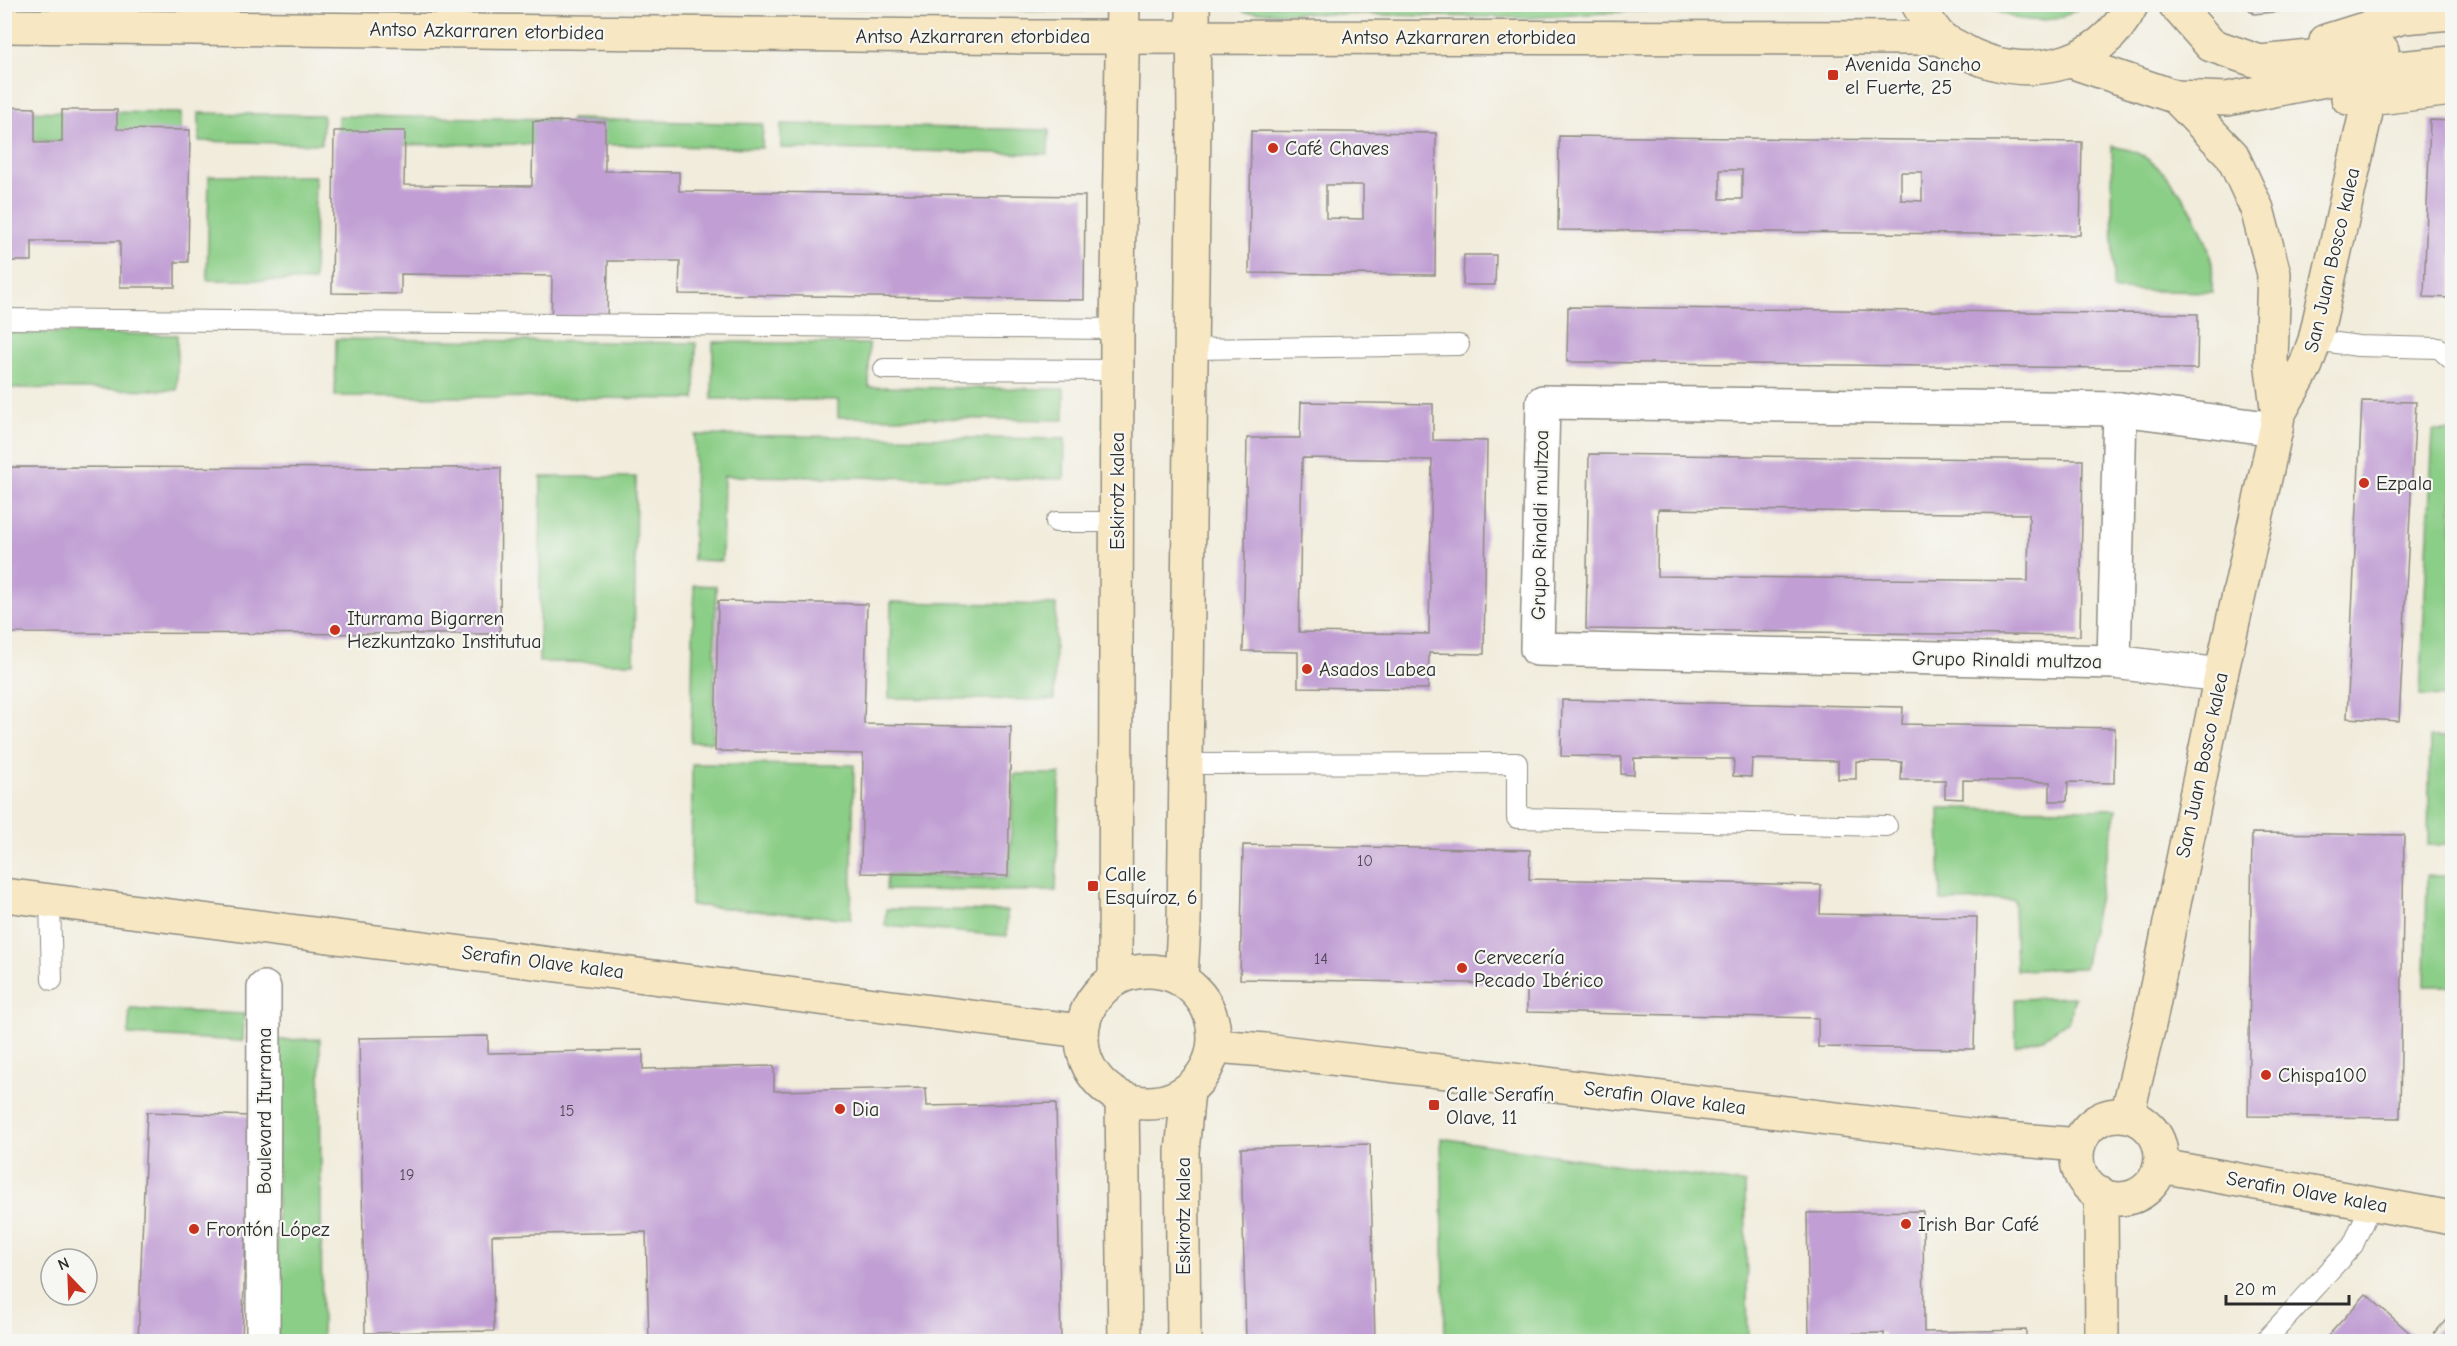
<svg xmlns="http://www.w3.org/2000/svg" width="2457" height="1346" font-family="'Comic Neue',sans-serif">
<rect width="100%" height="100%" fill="#f6f6f2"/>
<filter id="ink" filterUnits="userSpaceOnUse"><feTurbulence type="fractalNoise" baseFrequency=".0167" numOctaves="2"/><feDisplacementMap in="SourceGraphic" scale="12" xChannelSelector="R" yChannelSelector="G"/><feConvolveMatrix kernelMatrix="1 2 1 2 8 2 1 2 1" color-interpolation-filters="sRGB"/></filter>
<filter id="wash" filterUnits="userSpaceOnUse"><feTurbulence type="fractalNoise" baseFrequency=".008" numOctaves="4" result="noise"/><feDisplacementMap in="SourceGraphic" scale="24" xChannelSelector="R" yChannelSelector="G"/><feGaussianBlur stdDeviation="1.35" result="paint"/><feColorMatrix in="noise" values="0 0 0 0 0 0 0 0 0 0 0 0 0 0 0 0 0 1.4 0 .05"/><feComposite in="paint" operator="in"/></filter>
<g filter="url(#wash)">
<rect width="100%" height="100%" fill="#f1ecdb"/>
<g fill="#8bce87" stroke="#5b7c59" stroke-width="1.5">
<polygon points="612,5 1088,5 1085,11"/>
<polygon points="1241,5 1724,5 1528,18 1244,12"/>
<path d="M 1988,5 L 2083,5 C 2058,26 2014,25 1988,5 Z"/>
<polygon points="5,111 181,113 181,143 5,140"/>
<polygon points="199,113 323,115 322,144 199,141"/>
<polygon points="338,116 556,119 556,144 338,145"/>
<polygon points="571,119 763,124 762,148 570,144"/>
<polygon points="781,124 1049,130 1048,154 781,148"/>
<path d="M 2112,146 C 2119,148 2128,149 2135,152 C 2172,169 2205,225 2212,264 C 2213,273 2212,283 2212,292 L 2113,290 Z"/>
<polygon points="209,176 315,176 314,281 207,280"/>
<polygon points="5,332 177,335 177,390 5,388"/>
<polygon points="336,339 696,343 695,399 335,396"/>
<polygon points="713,342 869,344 869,387 1064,389 1064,420 838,417 838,400 712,399"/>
<polygon points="2433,431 2452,431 2452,697 2420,696"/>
<polygon points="695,435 1065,439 1064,479 724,476 722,561 693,560"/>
<polygon points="541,477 636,477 634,663 539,662"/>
<polygon points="694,585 716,586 713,742 691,742"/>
<polygon points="891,602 1056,605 1054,700 889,698"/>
<polygon points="2430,737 2452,737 2452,845 2428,845"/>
<polygon points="692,764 854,765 851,919 691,905"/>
<polygon points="1014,774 1060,774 1056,891 886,890 887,875 1009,878"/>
<polygon points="1939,808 2117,809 2084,968 2016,970 2014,900 1941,901"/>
<polygon points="2427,876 2452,876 2452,986 2425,986"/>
<polygon points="886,909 1007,911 1007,936 885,926"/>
<polygon points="2075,997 2068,1021 2043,1038 2016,1046 2015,999"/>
<polygon points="130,1009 244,1014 243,1041 128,1035"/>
<polygon points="320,1039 322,1341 277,1341 277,1040"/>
<polygon points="1441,1138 1745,1184 1748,1341 1445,1341"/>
</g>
<g id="blocks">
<g fill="#c19fd4" fill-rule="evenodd">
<polygon points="2243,4 2337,4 2337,6 2254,14"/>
<polygon points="4,107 35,108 35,143 62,142 62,110 117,110 117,129 190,130 188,262 175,262 175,287 120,287 120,241 32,241 32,261 4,261"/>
<polygon points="2430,120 2452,121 2452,298 2424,297"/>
<polygon points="533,121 605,122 605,171 679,172 679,191 1085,196 1084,300 679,294 680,261 608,261 607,332 551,331 552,276 401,274 401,294 332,293 334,131 405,131 404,185 532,186"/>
<path d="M 1251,131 L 1436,133 L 1435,275 L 1249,273 ZM 1326,185 L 1363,185 L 1363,219 L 1326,218 Z"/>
<path d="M 1559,136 L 2082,142 L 2080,235 L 1558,230 ZM 1720,170 L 1742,170 L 1742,199 L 1720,199 ZM 1901,172 L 1922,172 L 1922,201 L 1901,200 Z"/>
<polygon points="1464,255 1496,255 1495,285 1463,285"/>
<polygon points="1568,307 2198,314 2197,369 1567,362"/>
<polygon points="2362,401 2416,402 2399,721 2347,718"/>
<path d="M 1301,402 L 1433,404 L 1433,440 L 1487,441 L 1484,654 L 1429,653 L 1428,689 L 1298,687 L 1298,652 L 1243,651 L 1247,438 L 1300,438 ZM 1302,458 L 1432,460 L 1429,634 L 1299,632 Z"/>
<path d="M 1589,454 L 2083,460 L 2080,636 L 1586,629 ZM 1658,509 L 2029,514 L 2028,581 L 1657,576 Z"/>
<polygon points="4,467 501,468 500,634 4,633"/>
<polygon points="718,601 867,604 864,724 1011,727 1008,876 861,873 863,754 715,751"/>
<polygon points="1562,700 1903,707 1902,724 2115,728 2114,783 2068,782 2067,801 2050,801 2050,782 1963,780 1963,799 1945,798 1945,780 1901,780 1902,762 1856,761 1856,779 1838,779 1838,761 1752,759 1751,777 1733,776 1734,759 1634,758 1634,775 1621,774 1621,757 1561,756"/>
<polygon points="2252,833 2404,835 2400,1118 2248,1116"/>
<polygon points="1243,845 1530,850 1529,879 1821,885 1820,914 1977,917 1974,1049 1818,1047 1818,1018 1527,1012 1527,984 1240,979"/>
<polygon points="488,1036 488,1053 643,1050 643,1069 774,1066 774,1091 926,1088 927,1106 1056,1103 1061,1342 649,1342 646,1232 492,1235 494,1331 365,1333 359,1038"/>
<polygon points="147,1112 250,1116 242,1342 138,1342"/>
<polygon points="1370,1144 1375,1342 1246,1342 1241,1148"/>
<polygon points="1923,1211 1924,1332 2026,1330 2026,1342 1884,1342 1884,1333 1809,1334 1807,1213"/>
<polygon points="2366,1294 2420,1342 2330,1342 2326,1338"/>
<polygon points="2452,1313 2452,1342 2427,1342"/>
</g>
</g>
</g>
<g filter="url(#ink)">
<use href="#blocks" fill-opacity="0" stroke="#8e8c83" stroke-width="1.5"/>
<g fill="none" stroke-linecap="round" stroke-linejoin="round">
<defs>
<g id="lane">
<polyline points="4,319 1117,329"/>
<polyline points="2315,340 2358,346 2439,348 2452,360"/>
<polyline points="1191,349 1459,345"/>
<polyline points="884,369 1118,370"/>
<polyline points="1056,522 1117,522"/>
<polyline points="1186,764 1517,763 1517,818 1887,826"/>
<polyline points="50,901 52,980"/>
<polyline points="2264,1342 2353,1245 2371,1204"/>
</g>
<g id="street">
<polyline points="2114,662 2120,409"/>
<polyline points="2221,675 2114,662 1537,649 1543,402 2120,409 2276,429"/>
<polyline points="263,1342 264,988"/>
</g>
<g id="secondary">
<path d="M 1918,4 C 1924,15 1933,31 1942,39 C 1947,43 1956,46 1962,50 C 2021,84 2101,69 2132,4"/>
<polyline points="2175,4 2211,45 2260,62 2382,50"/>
<polyline points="4,26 1038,37 1941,38"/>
<polyline points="2326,41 2403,17 2452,13"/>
<polyline points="2070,61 2176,97 2227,99 2377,70 2452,63"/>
<polyline points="2348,98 2369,99 2452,89"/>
<polyline points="2278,415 2306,365 2315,340 2369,99"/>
<polyline points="4,895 1081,1031"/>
<circle cx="1148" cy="1037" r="66"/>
<polyline points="1115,978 1117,329 1123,4"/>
<polyline points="1181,978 1184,924 1194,121 1193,4"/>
<polyline points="1215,1046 1265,1050 1985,1137 2079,1145"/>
<polyline points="1122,1099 1125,1342"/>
<polyline points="2127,1115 2149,1025 2221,675 2276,429 2278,415 2271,360 2274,274 2257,209 2232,155 2176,97"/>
<circle cx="2119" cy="1157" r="42"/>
<polyline points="2161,1166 2452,1218"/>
<polyline points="2101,1194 2102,1342"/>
<polyline points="1184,1342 1182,1152 1188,1091"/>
</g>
</defs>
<use href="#lane" stroke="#8e8c83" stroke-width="22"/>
<use href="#street" stroke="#8e8c83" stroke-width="36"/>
<use href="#secondary" stroke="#8e8c83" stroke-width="36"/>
<use href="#lane" stroke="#fff" stroke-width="20"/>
<use href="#street" stroke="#fff" stroke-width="33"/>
<use href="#secondary" stroke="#f7e8c3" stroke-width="33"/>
</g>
</g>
<g fill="#c8321e" stroke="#f6f6f2" stroke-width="2">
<rect x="1827" y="69" width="12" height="12" rx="3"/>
<circle cx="1273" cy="148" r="6"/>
<circle cx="2364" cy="483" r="6"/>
<circle cx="335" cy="630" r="6"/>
<circle cx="1307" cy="669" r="6"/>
<rect x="1087" y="880" width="12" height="12" rx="3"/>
<circle cx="1462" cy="968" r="6"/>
<circle cx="2266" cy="1075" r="6"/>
<rect x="1428" y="1099" width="12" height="12" rx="3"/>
<circle cx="840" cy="1109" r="6"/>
<circle cx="1906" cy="1224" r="6"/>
<circle cx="194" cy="1229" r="6"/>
</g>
<g text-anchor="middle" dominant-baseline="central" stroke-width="4.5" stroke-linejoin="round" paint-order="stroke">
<g font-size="16" fill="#504855">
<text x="1365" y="861">10</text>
<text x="1321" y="959">14</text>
<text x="567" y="1111">15</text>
<text x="407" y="1175">19</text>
</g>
<g font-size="20" fill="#2b2b2b" stroke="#f6f6f2">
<text transform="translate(487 31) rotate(1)">Antso Azkarraren etorbidea</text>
<text x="973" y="36">Antso Azkarraren etorbidea</text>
<text x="1459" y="37">Antso Azkarraren etorbidea</text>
<text transform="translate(2332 260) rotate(-77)">San Juan Bosco kalea</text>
<text transform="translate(1117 491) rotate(-90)">Eskirotz kalea</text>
<text transform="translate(1540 525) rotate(-89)">Grupo Rinaldi multzoa</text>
<text transform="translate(2007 660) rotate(1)">Grupo Rinaldi multzoa</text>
<text transform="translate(2202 765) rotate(-78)">San Juan Bosco kalea</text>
<text transform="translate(543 962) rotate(7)">Serafin Olave kalea</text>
<text transform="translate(1665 1098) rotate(7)">Serafin Olave kalea</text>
<text transform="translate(264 1111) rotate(-90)">Boulevard Iturrama</text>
<text transform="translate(2307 1192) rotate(10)">Serafin Olave kalea</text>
<text transform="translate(1183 1216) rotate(-90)">Eskirotz kalea</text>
</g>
<g font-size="20" fill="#2b2b2b" stroke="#f6f6f2" text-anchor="start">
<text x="1845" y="64">Avenida Sancho<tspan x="1845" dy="23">el Fuerte, 25</tspan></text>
<text x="1285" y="148">Café Chaves</text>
<text x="2376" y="483">Ezpala</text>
<text x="347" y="618">Iturrama Bigarren<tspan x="347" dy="23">Hezkuntzako Institutua</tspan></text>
<text x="1319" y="669">Asados Labea</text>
<text x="1105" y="874">Calle<tspan x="1105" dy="23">Esquíroz, 6</tspan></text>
<text x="1474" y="957">Cervecería<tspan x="1474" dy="23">Pecado Ibérico</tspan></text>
<text x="2278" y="1075">Chispa100</text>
<text x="1446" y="1094">Calle Serafín<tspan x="1446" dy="23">Olave, 11</tspan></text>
<text x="852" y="1109">Dia</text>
<text x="1918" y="1224">Irish Bar Café</text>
<text x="206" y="1229">Frontón López</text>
</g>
</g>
<rect width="2457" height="1346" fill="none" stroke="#f6f6f2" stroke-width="24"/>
<g transform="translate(69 1277) rotate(337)"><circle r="28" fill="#f6f6f2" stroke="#a5a5a2" stroke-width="1.5"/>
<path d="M0-4.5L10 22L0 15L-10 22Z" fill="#c8321e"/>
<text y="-9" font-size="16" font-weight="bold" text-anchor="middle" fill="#2b2b2b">N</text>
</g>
<path d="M2226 1295v9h123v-9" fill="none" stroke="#2b2b2b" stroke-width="3"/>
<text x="2235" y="1295" font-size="18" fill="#2b2b2b" stroke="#f6f6f2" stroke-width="4.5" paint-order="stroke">20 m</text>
</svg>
